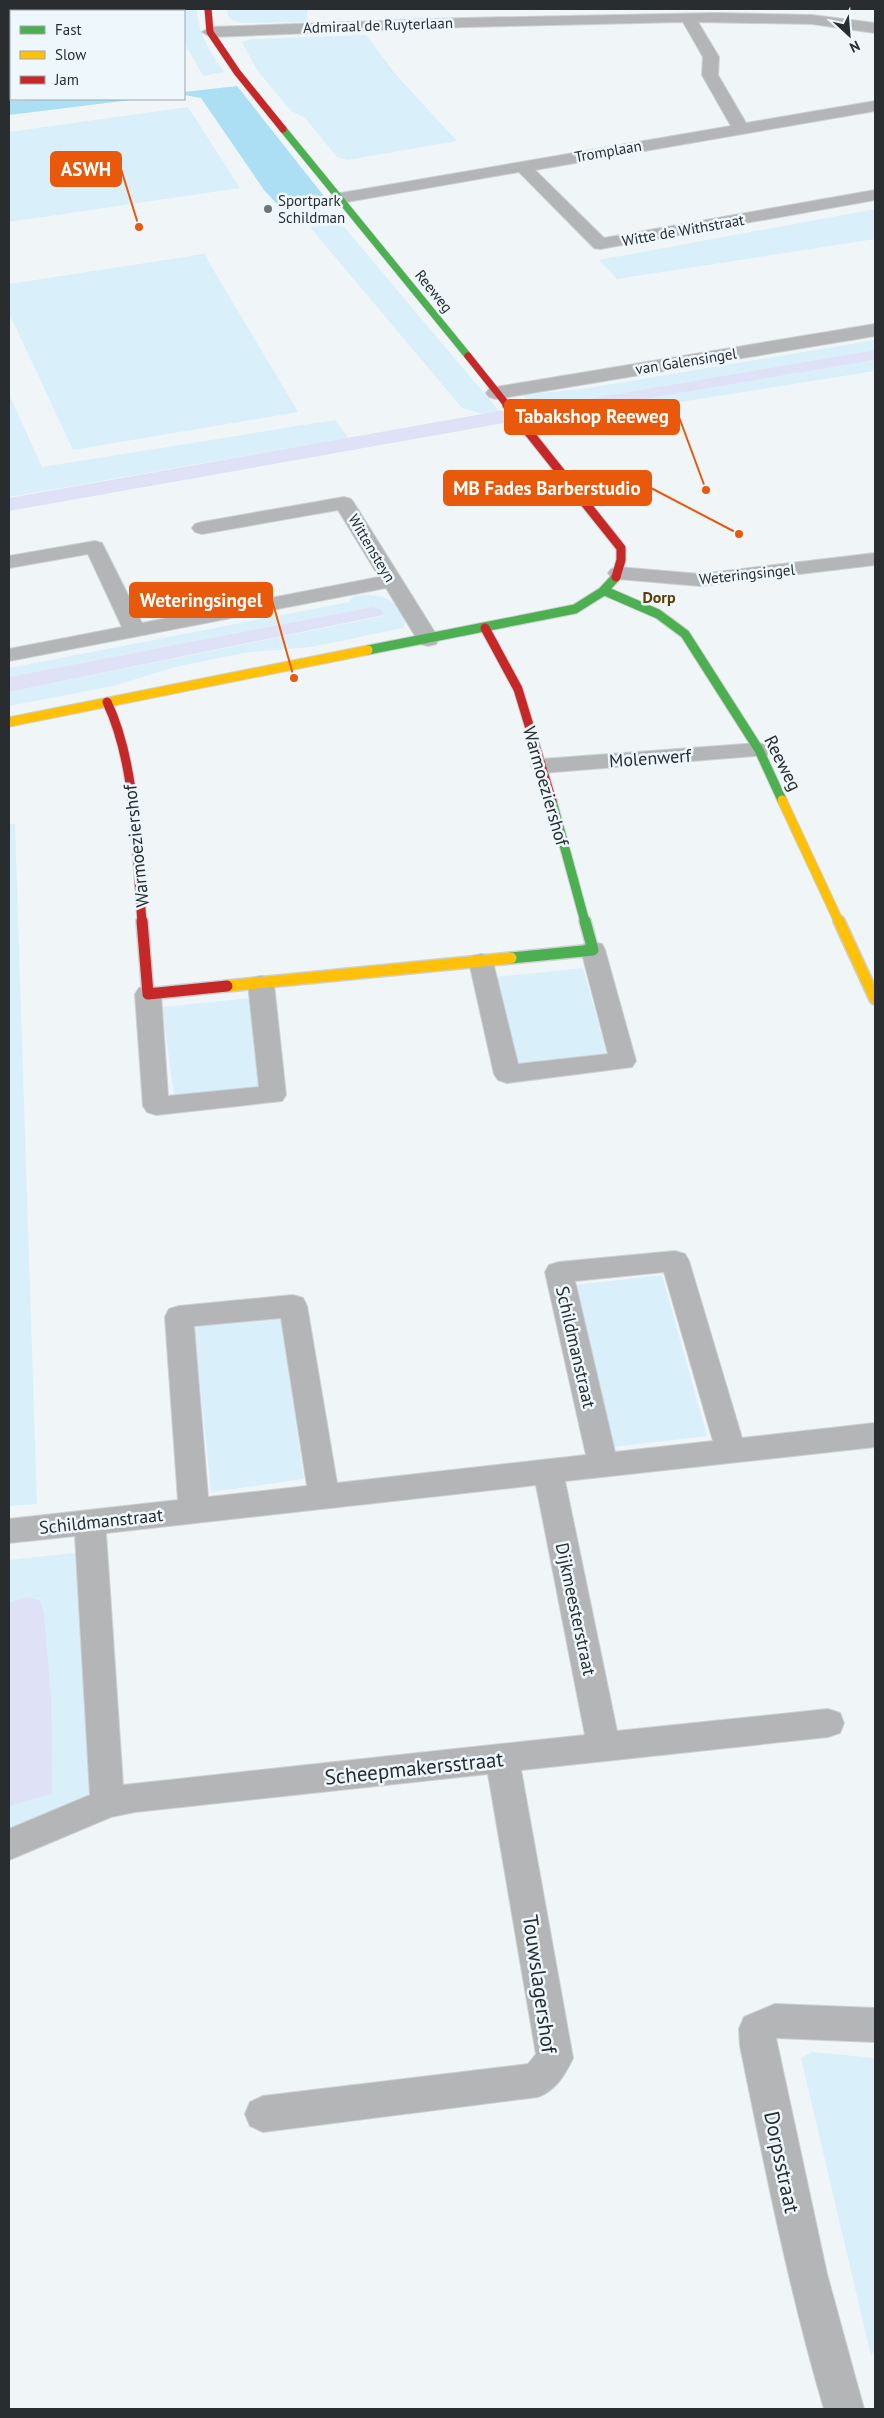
<svg xmlns="http://www.w3.org/2000/svg" width="884" height="2418" font-family="'PT Sans',sans-serif">
<rect width="100%" height="100%" fill="#f0f6f8"/>
<g fill="#d9eff9">
<polygon points="9,9 38,9 38,11 11,11 11,90 9,90"/>
<path d="M 165,9 L 197,9 C 198,34 210,52 224,72 L 203,76 L 184,42 L 184,11 L 166,11 Z"/>
<polygon points="227,9 307,9 307,22 242,23 232,20 228,16"/>
<polygon points="366,35 397,76 457,141 347,160 337,157 305,118 291,111 257,70 242,42 251,39"/>
<polygon points="188,107 240,188 9,222 9,132"/>
<polygon points="875,209 875,239 617,279 599,260"/>
<polygon points="331,225 344,227 499,411 483,414 462,408 310,227"/>
<polygon points="204,254 298,412 73,450 9,313 9,284"/>
<polygon points="875,340 875,350 534,408 523,395 582,389"/>
<polygon points="875,360 875,371 548,423 544,416"/>
<polygon points="9,394 42,467 335,420 348,438 9,497"/>
<path d="M 363,595 C 389,595 394,600 406,621 L 403,628 L 311,647 L 243,653 L 175,667 L 113,686 L 9,706 L 9,692 L 384,616 L 381,609 L 372,607 L 9,677 L 9,668 L 349,602 L 354,596 Z"/>
<polygon points="9,824 15,824 37,1504 9,1506"/>
<polygon points="583,968 608,1058 519,1066 496,977"/>
<polygon points="251,998 264,1092 175,1102 162,1007"/>
<polygon points="662,1275 707,1436 613,1447 575,1285"/>
<polygon points="280,1316 304,1479 211,1492 194,1326"/>
<polygon points="83,1552 98,1800 9,1838 9,1560"/>
<polygon points="812,2052 875,2058 875,2349 871,2356 801,2058"/>
</g>
<g fill="#acdff4">
<polygon points="237,86 327,200 281,205 276,203 264,190 201,98 184,95 184,92"/>
<polygon points="64,99 139,99 9,115 9,101"/>
</g>
<g fill="#dfe1f6">
<polygon points="875,350 875,360 544,416 9,511 9,498 499,411 534,408"/>
<polygon points="372,607 381,609 384,615 9,692 9,677"/>
<polygon points="26,1597 40,1600 44,1613 51,1698 52,1794 9,1806 9,1603"/>
</g>
<g fill="none" stroke-linecap="round" stroke-linejoin="round">
<defs>
<g id="street">
<polygon points="715,13 812,15 875,23 875,33 812,24 698,22 719,57 718,75 746,123 875,101 875,111 535,170 604,238 875,190 875,200 600,249 594,248 519,172 341,203 335,202 332,198 335,194 341,193 731,126 702,75 703,57 683,22 465,27 210,37 202,32 210,27 465,18"/>
<polygon points="875,324 875,336 496,399 489,397 486,393 489,389 496,387"/>
<polygon points="344,497 351,499 354,503 439,639 436,644 428,646 420,644 386,588 9,661 9,649 122,627 88,554 9,568 9,556 95,541 102,543 142,623 379,577 338,510 202,534 195,532 192,528 195,524 202,522"/>
<polygon points="875,553 875,565 700,586 618,579 611,577 608,573 611,569 618,567 700,574"/>
<polygon points="759,743 767,745 770,750 767,755 542,773 534,771 531,766 534,761 542,759"/>
<polygon points="593,942 602,944 605,950 636,1061 632,1067 507,1083 498,1080 494,1074 469,962 472,956 481,954 490,956 493,962 518,1064 608,1054 581,950 584,944"/>
<polygon points="261,976 270,978 274,984 286,1095 282,1101 156,1115 147,1112 143,1106 135,994 139,988 148,986 157,988 161,994 168,1096 259,1087 248,984 252,978"/>
<path d="M 675,1251 L 685,1254 L 689,1261 L 742,1438 L 875,1423 L 875,1447 L 565,1481 L 617,1731 L 828,1709 L 840,1713 L 844,1723 L 840,1733 L 828,1737 L 521,1770 L 573,2058 C 565,2075 556,2090 538,2097 L 263,2132 L 250,2126 L 245,2114 L 250,2102 L 263,2096 L 528,2064 L 536,2054 L 488,1774 L 135,1812 L 111,1817 L 9,1860 L 9,1829 L 90,1795 L 75,1536 L 9,1543 L 9,1519 L 178,1500 L 165,1317 L 169,1309 L 179,1306 L 293,1295 L 303,1298 L 307,1306 L 337,1483 L 586,1455 L 545,1272 L 549,1265 L 559,1262 ZM 664,1272 L 713,1441 L 615,1452 L 575,1281 ZM 281,1318 L 307,1486 L 208,1497 L 194,1326 ZM 536,1485 L 585,1735 L 123,1785 L 106,1533 Z"/>
<path d="M 775,2004 L 875,2008 L 875,2042 L 776,2038 L 827,2274 L 864,2409 L 824,2409 C 789,2290 765,2168 740,2046 L 739,2029 L 744,2017 Z"/>
</g>
<polyline id="fast-far2" points="283,129 468,356"/>
<g id="fast-far1">
<polyline points="605,591 658,614 685,634 759,750 782,800"/>
<polyline points="368,650 575,609 602,592 616,577"/>
<polyline points="552,801 585,922"/>
</g>
<polyline id="fast" points="511,958 593,950 585,921"/>
<g id="slow-far1">
<polyline points="9,722 368,650"/>
<polyline points="782,800 839,922"/>
</g>
<g id="slow">
<polyline points="839,921 875,999"/>
<polyline points="227,986 511,958"/>
</g>
<g id="jam-far2">
<polyline points="208,9 210,32 237,72 283,129"/>
<polyline points="468,356 508,406"/>
</g>
<g id="jam-far1">
<polyline points="507,405 621,548 621,560 616,577"/>
<polyline points="485,628 518,689 552,801"/>
<path d="M 107,702 C 137,765 136,853 142,922"/>
</g>
<polyline id="jam" points="142,921 148,994 227,986"/>
</defs>
<use href="#street" stroke="#cdd1d3" stroke-width="2"/>
<use href="#fast-far2" stroke="#cdd1d3" stroke-width="8"/>
<use href="#fast-far1" stroke="#cdd1d3" stroke-width="11"/>
<use href="#fast" stroke="#cdd1d3" stroke-width="14"/>
<use href="#slow-far1" stroke="#cdd1d3" stroke-width="11"/>
<use href="#slow" stroke="#cdd1d3" stroke-width="14"/>
<use href="#jam-far2" stroke="#cdd1d3" stroke-width="8"/>
<use href="#jam-far1" stroke="#cdd1d3" stroke-width="11"/>
<use href="#jam" stroke="#cdd1d3" stroke-width="14"/>
<use href="#street" fill="#b3b5b6" fill-rule="evenodd"/>
<use href="#fast-far2" stroke="#4caf50" stroke-width="7"/>
<use href="#fast-far1" stroke="#4caf50" stroke-width="9"/>
<use href="#fast" stroke="#4caf50" stroke-width="11"/>
<use href="#slow-far1" stroke="#ffc107" stroke-width="9"/>
<use href="#slow" stroke="#ffc107" stroke-width="11"/>
<use href="#jam-far2" stroke="#c62828" stroke-width="7"/>
<use href="#jam-far1" stroke="#c62828" stroke-width="9"/>
<use href="#jam" stroke="#c62828" stroke-width="11"/>
</g>
<circle fill="#6f7375" stroke="#edf7fc" stroke-width="2" cx="268" cy="209" r="5"/>
<g text-anchor="middle" dominant-baseline="central" stroke-width="5" stroke-linejoin="round" paint-order="stroke">
<g font-size="15" fill="#292d2f" stroke="#edf7fc">
<text transform="translate(378 25) rotate(-2)">Admiraal de Ruyterlaan</text>
<text transform="translate(608 151) rotate(-10)">Tromplaan</text>
<text transform="translate(683 230) rotate(-10)">Witte de Withstraat</text>
<text transform="translate(434 291) rotate(51)">Reeweg</text>
<text transform="translate(686 361) rotate(-9)">van Galensingel</text>
<text transform="translate(372 548) rotate(59)">Wittensteyn</text>
<text transform="translate(747 574) rotate(-6)">Weteringsingel</text>
</g>
<g font-size="15" fill="#292d2f" stroke="#edf7fc" text-anchor="start">
<text x="278" y="200">Sportpark<tspan x="278" dy="17">Schildman</tspan></text>
</g>
<g font-size="16" font-weight="bold" fill="#5b3e01" stroke="#edf7fc">
<text x="659" y="597">Dorp</text>
</g>
<g font-size="18" fill="#292d2f" stroke="#edf7fc">
<text transform="translate(650 758) rotate(-4)">Molenwerf</text>
<text transform="translate(783 763) rotate(63)">Reeweg</text>
<text transform="translate(546 786) rotate(74)">Warmoeziershof</text>
<text transform="translate(136 846) rotate(-96)">Warmoeziershof</text>
<text transform="translate(576 1347) rotate(77)">Schildmanstraat</text>
<text transform="translate(101 1521) rotate(-6)">Schildmanstraat</text>
<text transform="translate(576 1609) rotate(78)">Dijkmeesterstraat</text>
</g>
<g font-size="21" fill="#292d2f" stroke="#edf7fc">
<text transform="translate(414 1768) rotate(-6)">Scheepmakersstraat</text>
<text transform="translate(540 1984) rotate(82)">Touwslagershof</text>
<text transform="translate(782 2162) rotate(78)">Dorpsstraat</text>
</g>
</g>
<path fill="none" stroke="#e8590c" stroke-width="2" d="M139 227L121 169M706 490L679 417M739 534L651 488M294 678L272 600"/>
<g fill="#e8590c" stroke="#edf7fc" stroke-width="2">
<circle cx="139" cy="227" r="5"/>
<circle cx="706" cy="490" r="5"/>
<circle cx="739" cy="534" r="5"/>
<circle cx="294" cy="678" r="5"/>
</g>
<g fill="#e8590c" stroke="#e8590c" stroke-width="2">
<rect x="51" y="152" width="70" height="34" rx="5"/>
<rect x="505" y="400" width="174" height="34" rx="5"/>
<rect x="444" y="471" width="207" height="34" rx="5"/>
<rect x="130" y="583" width="142" height="34" rx="5"/>
</g>
<g font-size="19" text-anchor="middle" font-weight="bold" fill="#fff">
<text x="86" y="176">ASWH</text>
<text x="592" y="423">Tabakshop Reeweg</text>
<text x="547" y="495">MB Fades Barberstudio</text>
<text x="201" y="607">Weteringsingel</text>
</g>
<rect width="884" height="2418" fill="none" stroke="#292d2f" stroke-width="20"/>
<rect x="10" y="10" width="175" height="90" fill="#edf7fc" stroke="#9fa6aa"/>
<rect x="20" y="26" width="25" height="8" fill="#4caf50" stroke="#9fa6aa"/>
<text x="55" y="35" font-size="15" fill="#292d2f">Fast</text>
<rect x="20" y="51" width="25" height="8" fill="#ffc107" stroke="#9fa6aa"/>
<text x="55" y="60" font-size="15" fill="#292d2f">Slow</text>
<rect x="20" y="76" width="25" height="8" fill="#c62828" stroke="#9fa6aa"/>
<text x="55" y="85" font-size="15" fill="#292d2f">Jam</text>
<g transform="translate(849 35) rotate(154)" stroke="#edf7fc" stroke-width="4" paint-order="stroke">
<path d="M0-4L9 19L0 12L-9 19Z" fill="#292d2f"/>
<text y="-8" font-size="14" font-weight="bold" text-anchor="middle" fill="#292d2f">N</text>
</g>
</svg>
